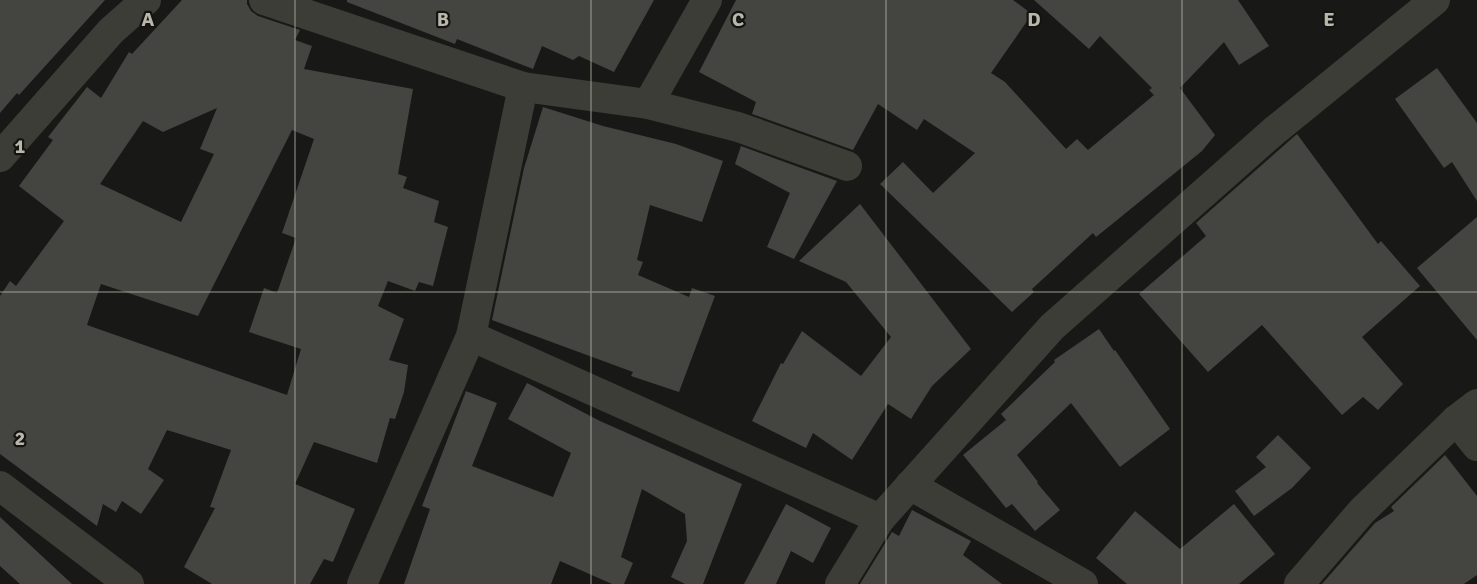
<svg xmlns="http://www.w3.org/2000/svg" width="1477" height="584" font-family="Signika,sans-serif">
<rect width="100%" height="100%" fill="#181816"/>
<g fill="#444540" fill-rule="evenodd">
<polygon points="0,0 105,0 19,95 17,93 0,113"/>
<path d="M 182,0 L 247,0 L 247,4 L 251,11 L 258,16 L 300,30 L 295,40 L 312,46 L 304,69 L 413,89 L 398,174 L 407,177 L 403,188 L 439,201 L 434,222 L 448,227 L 433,286 L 419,282 L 415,291 L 388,281 L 378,306 L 404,319 L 389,360 L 408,365 L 404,392 L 395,419 L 390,418 L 377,463 L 314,442 L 295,484 L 355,509 L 333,562 L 324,559 L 310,584 L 212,584 L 184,567 L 215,508 L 210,507 L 231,450 L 167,430 L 148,469 L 164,480 L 141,514 L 122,501 L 116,512 L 103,504 L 97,526 L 0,454 L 0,296 L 10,281 L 16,286 L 64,221 L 19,186 L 53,140 L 48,137 L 87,87 L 101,98 L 129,52 L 132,54 ZM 217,108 L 200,149 L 214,154 L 181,222 L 100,184 L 143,121 L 163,132 ZM 292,130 L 314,139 L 282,233 L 296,238 L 277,293 L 264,288 L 249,332 L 301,349 L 287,395 L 87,325 L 101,284 L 198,316 Z"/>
<polygon points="347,0 654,0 614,72 579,56 573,60 542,46 533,69 457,39 455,44 347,2"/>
<polygon points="736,0 1013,0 1032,14 991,73 1005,82 1066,149 1077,139 1088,150 1154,95 1149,90 1152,88 1100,36 1089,49 1034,0 1238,0 1269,46 1239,65 1224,42 1180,88 1215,135 1202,151 1106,229 1096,237 1093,233 1032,289 1034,292 1012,312 880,184 903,162 933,193 975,153 924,119 917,130 878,104 853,150 752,114 756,102 699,72"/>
<polygon points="1437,68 1477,123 1477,201 1452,162 1444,168 1395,99"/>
<polygon points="543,107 603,126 676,144 723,161 702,222 650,205 637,260 643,262 638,275 689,297 692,288 715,296 679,392 631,376 633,372 492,320 524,168"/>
<polygon points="1297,134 1378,244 1381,241 1420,286 1362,337 1403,384 1378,410 1363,397 1342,415 1262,325 1208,372 1139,294 1206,236 1196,223"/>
<polygon points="741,146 837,181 794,259 767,247 790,193 735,164"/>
<polygon points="860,204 971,349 932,386 911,419 888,404 852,460 813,433 806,448 752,421 781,363 783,364 802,331 861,376 891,337 846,282 799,261"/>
<polygon points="1477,217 1477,340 1417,268"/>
<polygon points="1099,329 1114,351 1115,350 1170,429 1120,467 1071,403 1017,455 1038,482 1037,483 1060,510 1035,531 1012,504 1006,508 963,455 1006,420 1001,414 1055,362 1054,360"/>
<polygon points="527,383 600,421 742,484 703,584 685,584 671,577 687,541 685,514 642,489 621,557 633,563 624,584 612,584 560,561 551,584 404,584 430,509 422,506 466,391 497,403 472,466 553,497 571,453 508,419"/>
<polygon points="1278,435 1311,468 1292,488 1254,516 1235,491 1266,467 1256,457"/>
<polygon points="1445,455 1477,496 1477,575 1464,584 1322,584 1375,523 1394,511 1391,507"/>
<polygon points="786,504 831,528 813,563 791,551 776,584 744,584"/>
<polygon points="1234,504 1275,554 1239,584 1127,584 1096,558 1135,511 1180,549"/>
<polygon points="912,510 971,541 963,555 1002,584 860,584 892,532 899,536"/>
<polygon points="0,517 72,584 20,584 0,566"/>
</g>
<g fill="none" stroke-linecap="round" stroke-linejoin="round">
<g stroke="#3c3d37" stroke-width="30">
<polyline points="264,0 523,87 648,104 738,127 847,166"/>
<polyline points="648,104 707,0"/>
<polyline points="0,157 111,31 146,0"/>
<polyline points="471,336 880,519"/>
<polyline points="1456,420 1477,446"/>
<polyline points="910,485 1083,584"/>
<polyline points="0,486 129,584"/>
<polyline points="362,584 471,336 523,87"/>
<polyline points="840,584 880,519 1052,327 1274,131 1435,0"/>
<polyline points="1299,584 1362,511 1456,420 1477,404"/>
</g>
</g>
<path fill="none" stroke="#b8b7a9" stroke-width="1.5" stroke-opacity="0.55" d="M 295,0 L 295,584M 591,0 L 591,584M 886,0 L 886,584M 1182,0 L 1182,584M 0,292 L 1477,292"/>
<g font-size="20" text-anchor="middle" font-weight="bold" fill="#b8b7a9" stroke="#131311" stroke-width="4.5" stroke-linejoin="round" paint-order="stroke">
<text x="148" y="26">A</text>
<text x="443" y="26">B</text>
<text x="738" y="26">C</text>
<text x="1034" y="26">D</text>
<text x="1329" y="26">E</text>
<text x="20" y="153">1</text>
<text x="20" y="445">2</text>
</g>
</svg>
